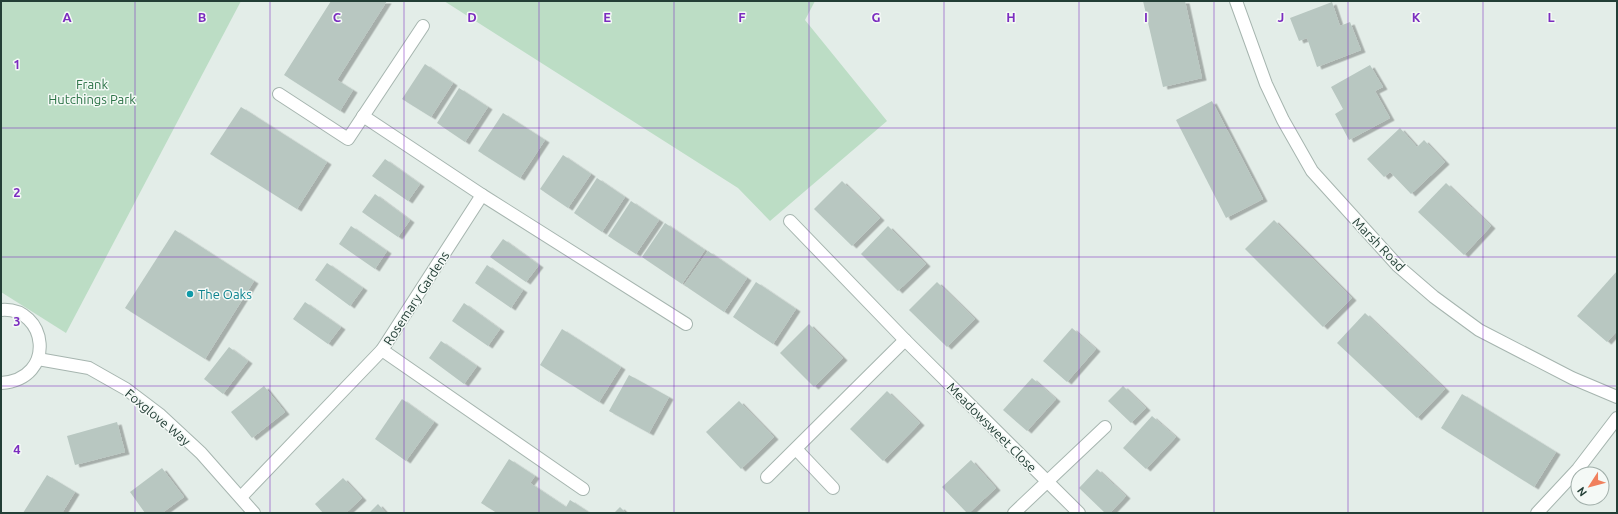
<svg xmlns="http://www.w3.org/2000/svg" width="1618" height="514" font-family="Ubuntu,sans-serif">
<defs>
<filter id="shadow"><feDropShadow dx="4.5" dy="2.5" stdDeviation="0" flood-color="#0004"/></filter>
</defs>
<rect width="100%" height="100%" fill="#e3ede8"/>
<g fill="#bcddc5">
<polygon points="1,1 241,1 66,333 1,292"/>
<polygon points="444,1 815,1 805,20 887,121 770,221 738,188"/>
</g>
<g fill="#b8c7c1" filter="url(#shadow)">
<polygon points="331,1 387,1 337,80 353,90 340,111 284,75"/>
<polygon points="1143,1 1185,1 1202,78 1163,87"/>
<polygon points="1332,2 1340,26 1350,22 1361,50 1317,67 1307,38 1299,41 1290,18"/>
<polygon points="425,64 453,83 431,117 402,99"/>
<polygon points="1370,65 1383,87 1375,91 1390,118 1349,140 1335,114 1343,109 1331,87"/>
<polygon points="459,88 488,107 465,142 437,123"/>
<polygon points="1212,101 1263,199 1226,218 1176,120"/>
<polygon points="241,107 327,162 297,209 210,154"/>
<polygon points="503,113 545,140 520,178 478,151"/>
<polygon points="1400,128 1417,147 1424,140 1445,162 1411,194 1390,172 1384,177 1367,159"/>
<polygon points="563,155 591,174 568,208 540,189"/>
<polygon points="385,159 420,184 408,201 372,176"/>
<polygon points="597,178 625,197 602,232 574,213"/>
<polygon points="842,181 880,218 852,246 814,209"/>
<polygon points="1446,183 1491,226 1464,255 1418,212"/>
<polygon points="375,194 410,220 398,237 362,212"/>
<polygon points="631,201 659,220 636,254 608,236"/>
<polygon points="1274,220 1352,298 1323,327 1245,249"/>
<polygon points="665,223 705,250 682,284 642,257"/>
<polygon points="351,226 387,251 375,269 339,244"/>
<polygon points="888,226 926,264 898,291 861,254"/>
<polygon points="175,230 254,281 205,359 125,308"/>
<polygon points="503,239 539,265 526,282 490,257"/>
<polygon points="708,251 747,278 724,312 684,285"/>
<polygon points="327,263 363,288 350,306 315,280"/>
<polygon points="487,265 523,290 511,308 475,283"/>
<polygon points="1617,271 1617,331 1607,342 1577,316"/>
<polygon points="756,282 796,309 773,344 733,317"/>
<polygon points="937,282 975,319 947,347 909,310"/>
<polygon points="305,302 341,327 328,344 293,319"/>
<polygon points="464,303 500,329 488,346 452,321"/>
<polygon points="1365,313 1445,389 1417,418 1337,343"/>
<polygon points="809,324 843,358 814,387 780,353"/>
<polygon points="1072,328 1096,349 1067,382 1043,361"/>
<polygon points="562,329 621,367 599,402 540,365"/>
<polygon points="441,341 477,366 464,384 429,358"/>
<polygon points="229,347 248,361 223,394 204,379"/>
<polygon points="629,375 669,397 649,433 609,411"/>
<polygon points="1032,378 1056,399 1027,431 1003,410"/>
<polygon points="264,386 285,412 252,438 231,412"/>
<polygon points="1123,386 1146,408 1131,423 1108,401"/>
<polygon points="887,391 920,423 883,461 850,429"/>
<polygon points="1462,394 1556,452 1534,487 1441,428"/>
<polygon points="402,399 434,422 406,461 375,439"/>
<polygon points="739,401 774,437 741,469 706,432"/>
<polygon points="1152,416 1176,437 1146,469 1123,448"/>
<polygon points="117,422 125,452 75,465 67,436"/>
<polygon points="509,459 535,476 530,483 566,507 570,500 590,513 497,513 481,503"/>
<polygon points="971,460 996,488 969,513 967,513 942,487"/>
<polygon points="162,468 184,497 162,513 145,513 130,492"/>
<polygon points="1097,469 1126,496 1110,513 1105,513 1079,488"/>
<polygon points="47,475 75,492 62,513 23,513"/>
<polygon points="343,478 362,498 346,513 323,513 315,504"/>
<polygon points="378,504 386,513 369,513"/>
<polygon points="620,507 626,513 614,513"/>
</g>
<g fill="none" stroke-linecap="round" stroke-linejoin="round">
<defs>
<g id="minor">
<polyline points="1236,1 1266,84 1283,120 1312,171 1398,266 1434,297 1479,330 1572,378 1617,397"/>
<polyline points="279,94 348,139 423,26"/>
<polyline points="482,195 686,324"/>
<polyline points="790,221 905,340 1079,513"/>
<path d="M 1,310 C 47,306 58,379 1,383"/>
<polyline points="382,350 583,489"/>
<polyline points="38,359 89,368 126,389 159,414 201,453 254,513"/>
<polyline points="796,449 833,488"/>
<polyline points="767,477 905,340"/>
<polyline points="241,497 382,350 482,195 363,116"/>
<polyline points="1014,513 1105,427"/>
<polyline points="1537,513 1578,469 1617,418"/>
</g>
</defs>
<use href="#minor" stroke="#a6b5af" stroke-width="14"/>
<use href="#minor" stroke="#fff" stroke-width="12"/>
</g>
<path fill="none" stroke="#7b2cbf" stroke-width="1" stroke-opacity="0.55" d="M 135,1 L 135,513M 270,1 L 270,513M 404,1 L 404,513M 539,1 L 539,513M 674,1 L 674,513M 809,1 L 809,513M 944,1 L 944,513M 1079,1 L 1079,513M 1214,1 L 1214,513M 1348,1 L 1348,513M 1483,1 L 1483,513M 1,128 L 1617,128M 1,257 L 1617,257M 1,386 L 1617,386"/>
<circle fill="#0f9aa8" stroke="#f4f9f6" stroke-width="1.5" cx="190" cy="294" r="4"/>
<g text-anchor="middle" dominant-baseline="central" stroke-width="3" stroke-linejoin="round" paint-order="stroke">
<g font-size="13" fill="#2d7448" stroke="#f4f9f6">
<text x="92" y="84">Frank<tspan x="92" dy="15">Hutchings Park</tspan></text>
</g>
<g font-size="13" fill="#233e36" stroke="#f4f9f6">
<text transform="translate(1379 244) rotate(46)">Marsh Road</text>
<text transform="translate(416 298) rotate(-57)">Rosemary Gardens</text>
<text transform="translate(158 417) rotate(40)">Foxglove Way</text>
<text transform="translate(992 427) rotate(45)">Meadowsweet Close</text>
</g>
<g font-size="13" fill="#0d838f" stroke="#f4f9f6" text-anchor="start">
<text x="198" y="294">The Oaks</text>
</g>
</g>
<g font-size="13" text-anchor="middle" font-weight="bold" fill="#7b2cbf" stroke="#f4f9f6" stroke-width="3" stroke-linejoin="round" paint-order="stroke">
<text x="67" y="22">A</text>
<text x="202" y="22">B</text>
<text x="337" y="22">C</text>
<text x="472" y="22">D</text>
<text x="607" y="22">E</text>
<text x="742" y="22">F</text>
<text x="876" y="22">G</text>
<text x="1011" y="22">H</text>
<text x="1146" y="22">I</text>
<text x="1281" y="22">J</text>
<text x="1416" y="22">K</text>
<text x="1551" y="22">L</text>
<text x="17" y="69">1</text>
<text x="17" y="197">2</text>
<text x="17" y="326">3</text>
<text x="17" y="454">4</text>
</g>
<rect width="1618" height="514" fill="none" stroke="#233e36" stroke-width="4"/>
<g transform="translate(1590 486) rotate(234)"><circle r="19" fill="#f4f9f6" stroke="#a0aea9"/>
<path d="M0-3L7 15L0 10L-7 15Z" fill="#f0805d"/>
<text y="-6" font-size="11" font-weight="bold" text-anchor="middle" fill="#233e36">N</text>
</g>
</svg>
